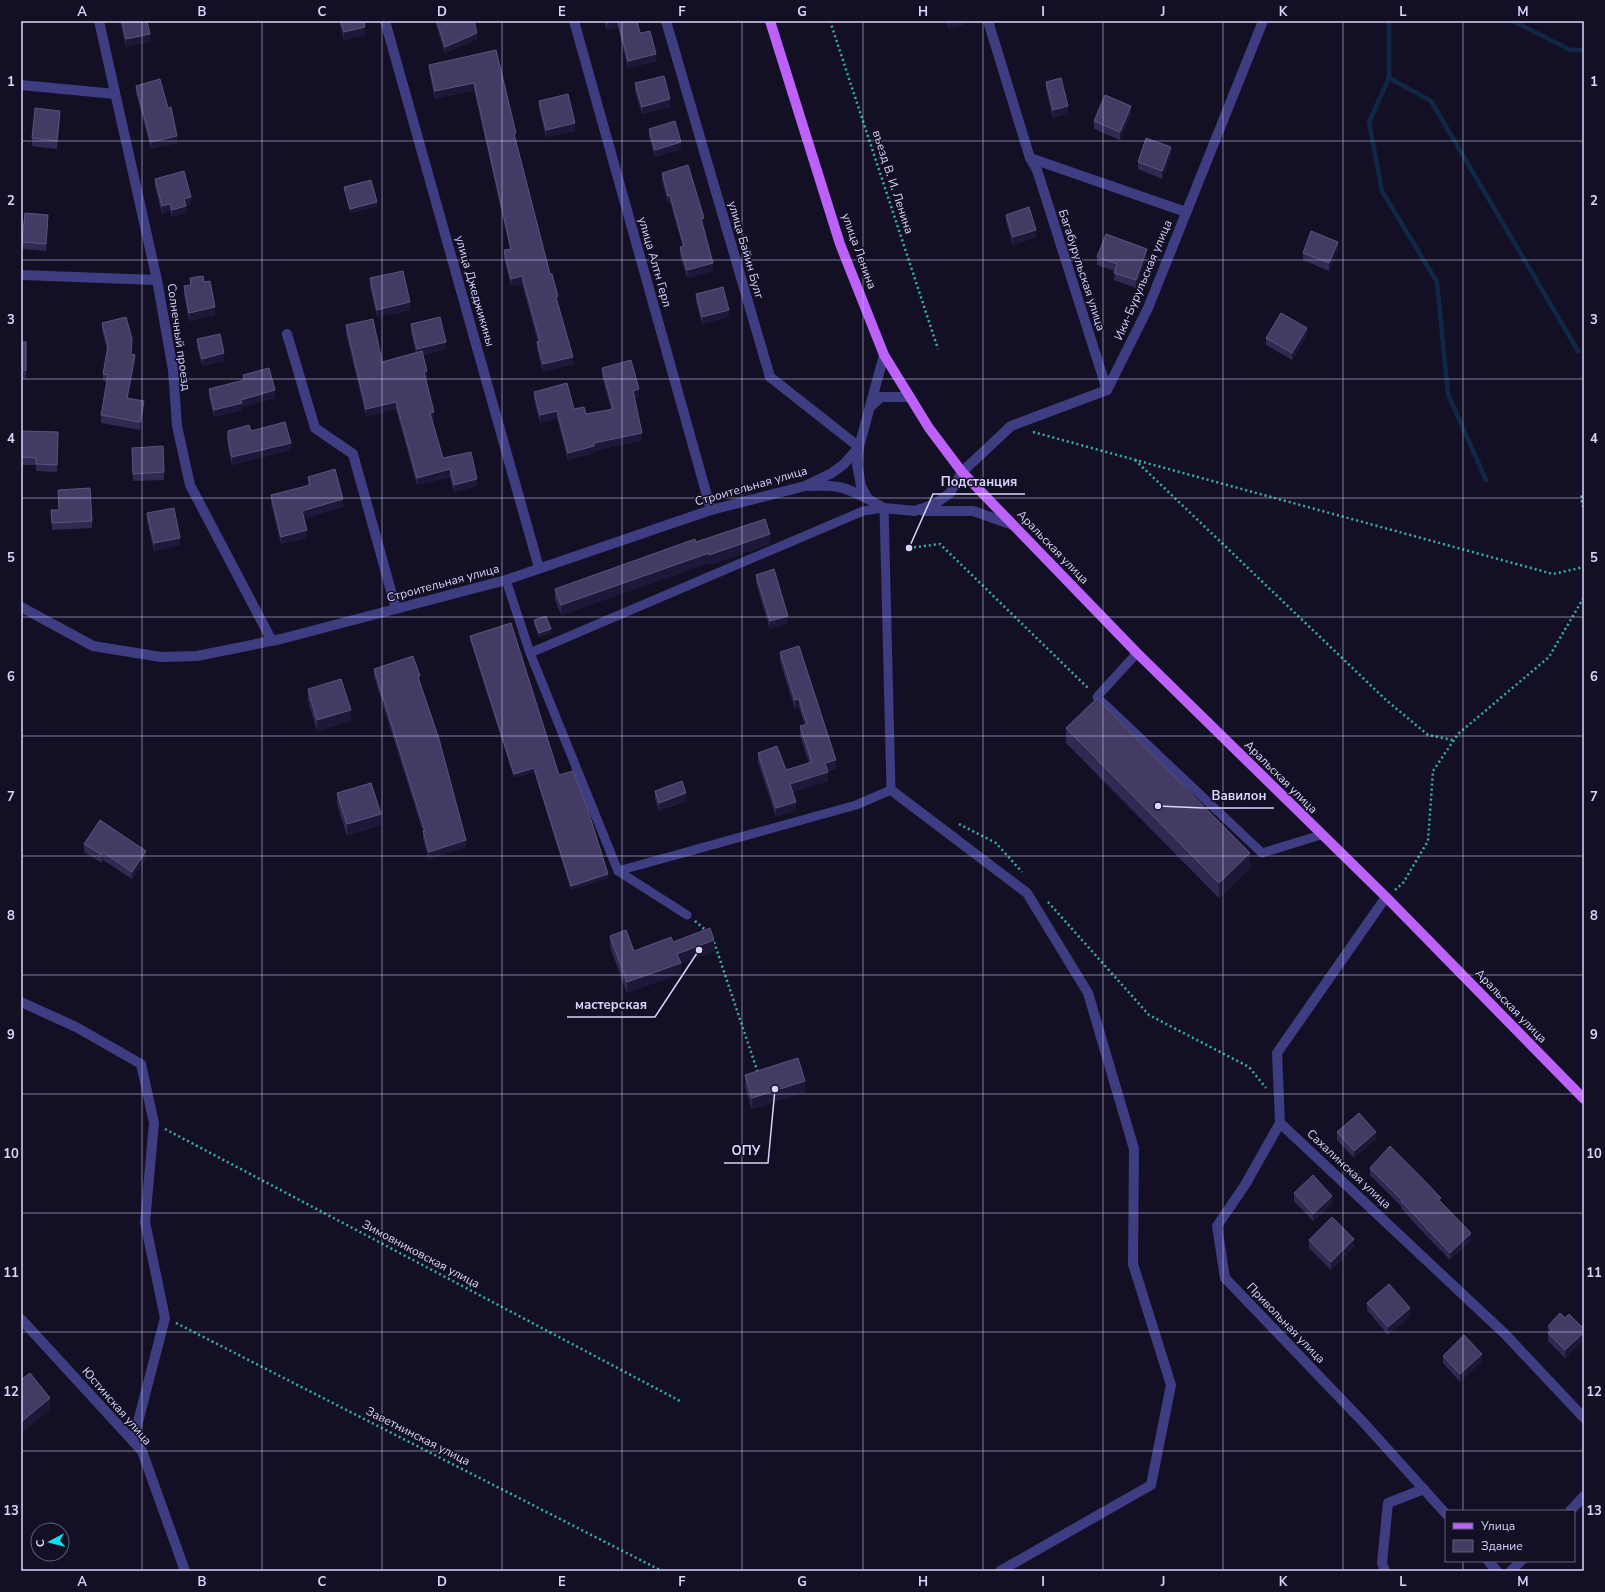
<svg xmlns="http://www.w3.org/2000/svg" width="1605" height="1592" font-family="'Nunito Sans',sans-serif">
<rect width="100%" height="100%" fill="#131025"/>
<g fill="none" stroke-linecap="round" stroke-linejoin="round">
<g stroke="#102748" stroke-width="4.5">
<polyline points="1389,21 1389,78 1369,122 1382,191 1437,282 1448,394 1486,480"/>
<polyline points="1513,21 1570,50 1584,50"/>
<polyline points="1389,78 1431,101 1578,351"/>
</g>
<g stroke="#34b2a7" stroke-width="2.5" stroke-dasharray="2 3" stroke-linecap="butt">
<polyline points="830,21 938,349"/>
<polyline points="1033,432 1553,574 1584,567"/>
<polyline points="1135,460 1386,700 1428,735 1453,740"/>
<polyline points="1584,491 1581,498 1584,511"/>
<polyline points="909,548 940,544 1089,689"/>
<polyline points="959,824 996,843 1022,872"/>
<polyline points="1395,890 1403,883 1428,841 1433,771 1458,734 1549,657 1584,597"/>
<polyline points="1048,902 1149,1015 1249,1067 1266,1088"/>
<polyline points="695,921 708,932"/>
<polyline points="714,942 758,1073"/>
<polyline points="165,1129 680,1401"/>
<polyline points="176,1323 662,1571"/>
</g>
<g stroke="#3e3d82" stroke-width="9">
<polyline points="506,580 530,653 618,871 687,915"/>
<polyline points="530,653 863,511 884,508 891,790 856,805 618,871"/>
<polyline points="1137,653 1097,697 1262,853 1321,835"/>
</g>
<g stroke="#3e3d82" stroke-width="10">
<polyline points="99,21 157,280 173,370 177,426 190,485 272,641"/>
<polyline points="385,21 539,568"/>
<polyline points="574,21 711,510"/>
<polyline points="666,21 770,377 859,447"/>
<polyline points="988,21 1030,158 1037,170 1107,390"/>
<polyline points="21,85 115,94"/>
<polyline points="1030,158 1186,212"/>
<polyline points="21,275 157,280"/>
<polyline points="287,334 315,428 353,454 396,609"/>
<polyline points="962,472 1011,426 1107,390 1148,308 1263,21"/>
<polyline points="891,790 1027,893 1088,993 1134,1149 1133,1264 1171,1385 1151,1485 1000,1571"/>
<polyline points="1386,897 1277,1053 1280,1123 1505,1334 1584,1418"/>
<polyline points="21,1002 76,1027 141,1064 154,1123 145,1222 165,1318 133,1441"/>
<polyline points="1280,1123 1245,1185 1217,1226 1225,1278 1364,1423 1446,1514"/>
<polyline points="21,1319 142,1451 185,1571"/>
<polyline points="1570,1511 1584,1496"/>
<polyline points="1488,1561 1497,1571"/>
<polyline points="1385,1571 1382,1563 1388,1503 1424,1489"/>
<polyline points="1511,1571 1521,1561"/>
</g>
<g stroke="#3e3d82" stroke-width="10">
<polyline points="884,355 859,447 857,464 861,486 868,499 884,508 915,511 935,504 950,493 962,472"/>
<polyline points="870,407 881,397 910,397"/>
<path d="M 809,486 C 838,485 843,486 868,499"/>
<polyline points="923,511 973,511 1013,525"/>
<polyline points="21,607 93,646 161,657 197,656 281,639 506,580 711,510 805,486 832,473 844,464 859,447"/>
</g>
<polyline stroke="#bc61f9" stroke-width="10" points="770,21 840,244 884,355 929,428 962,472 1137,653 1386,897 1584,1099"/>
</g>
<g fill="#312952">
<polygon points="120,21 147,21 150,41 126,47"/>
<polygon points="339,21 364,21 365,35 344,40"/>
<polygon points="435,21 474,21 477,39 445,53"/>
<polygon points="604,21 637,21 640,33 656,61 628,68 618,27 607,30"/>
<polygon points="947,21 963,21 963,25 949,29"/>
<polygon points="496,50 516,140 558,304 573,364 543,372 537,349 537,342 538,342 522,284 511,286 504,258 504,250 510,249 474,90 435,99 429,72 429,65"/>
<polygon points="1046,82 1068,114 1053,118 1046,89"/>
<polygon points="635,83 670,107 642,114 635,91"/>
<polygon points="136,86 177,143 151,149 136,93"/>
<polygon points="539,101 575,131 546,137 539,108"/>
<polygon points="1131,114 1120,140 1094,129 1094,121"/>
<polygon points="60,118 57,149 32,146 32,138"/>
<polygon points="649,129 681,149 655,157 649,137"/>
<polygon points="1171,155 1162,179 1138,169 1138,162"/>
<polygon points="662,173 704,226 713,271 687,278 680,255 680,247 683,247 670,202 668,203 662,180"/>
<polygon points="155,179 191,204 186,206 186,213 172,217 170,211 162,214 155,186"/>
<polygon points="344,187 377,206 350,213 344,190"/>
<polygon points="1006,215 1036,237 1013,245 1006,222"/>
<polygon points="48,223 46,251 22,249 22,242"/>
<polygon points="1338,250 1329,271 1303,260 1303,253"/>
<polygon points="1147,256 1136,288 1114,280 1115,271 1097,265 1097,257"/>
<polygon points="190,278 204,282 215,315 189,321 184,294 184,286 190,285"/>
<polygon points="370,278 410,310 377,317 370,286"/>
<polygon points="696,294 729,317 702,324 696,301"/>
<polygon points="102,323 131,354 135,362 128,398 144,408 140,430 101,423 101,415 107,382 103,381 103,374 107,350 102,330"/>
<polygon points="411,324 446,349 423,355 427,378 426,379 434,419 432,420 443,458 477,486 454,492 450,477 417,485 396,409 366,416 346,333 346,325 382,362 416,353 411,332"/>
<polygon points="1307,335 1292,360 1266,345 1266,338"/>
<polygon points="197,339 224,361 202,366 197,347"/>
<rect x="21" y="342" width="5" height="36"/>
<polygon points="602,368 639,397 635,398 642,440 594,451 594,453 568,460 557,418 540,423 534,399 534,392 586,414 611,409 602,376"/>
<polygon points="243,375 275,398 242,407 242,410 214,417 209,397 209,389 243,381"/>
<polygon points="21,431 58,439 57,472 36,471 36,465 21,465"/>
<polygon points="251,431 291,450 232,465 228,447 228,440"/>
<polygon points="132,448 164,472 164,480 133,481"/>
<polygon points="308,477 343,507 304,518 307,538 281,544 271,503 271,495 308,486"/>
<polygon points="58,490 92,521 92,528 52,530 51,510 59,510"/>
<polygon points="147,513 180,545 154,551 147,521"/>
<polygon points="696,542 770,544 709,565 709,563 561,615 555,599 555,589"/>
<polygon points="756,575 788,623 770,629 756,583"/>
<polygon points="534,620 551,633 539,637 534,624"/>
<polygon points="470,636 559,775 608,878 571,890 534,772 514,778 470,640"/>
<polygon points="780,652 836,769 828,771 828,781 793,792 796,810 776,817 758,762 758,753 786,770 809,763 800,735 800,726 805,725 799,707 795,709 780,661"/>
<polygon points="374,669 420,684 466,847 429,859 423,839 423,832 374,676"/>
<polygon points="308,689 351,721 317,731 308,700"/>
<polygon points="1066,728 1250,868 1219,898 1066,743"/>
<polygon points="655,791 686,801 659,811 655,799"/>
<polygon points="337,793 381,825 347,836 337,804"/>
<polygon points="84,844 146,859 132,879 103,860 102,863 84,852"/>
<polygon points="610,936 634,951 673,942 714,951 681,963 681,973 627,993 610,947"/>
<polygon points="745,1075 805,1092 752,1109 745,1087"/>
<polygon points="1337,1132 1376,1139 1354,1158 1337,1140"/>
<polygon points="1370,1168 1441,1202 1471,1240 1450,1260 1419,1228 1401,1208 1401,1206 1370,1175"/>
<polygon points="1294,1193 1332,1204 1313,1221 1294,1201"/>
<polygon points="1309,1240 1354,1247 1331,1270 1309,1248"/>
<polygon points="1367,1303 1410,1316 1388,1335 1367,1310"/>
<polygon points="1565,1318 1584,1329 1584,1339 1565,1358 1548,1341 1548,1326"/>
<polygon points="1443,1356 1482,1361 1460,1382 1443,1363"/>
</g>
<g fill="#1d1738">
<polygon points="421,21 427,21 421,23"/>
<polygon points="613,21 618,21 618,27 607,30 607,23"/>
<polygon points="952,21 963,21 963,25 949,29 949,22"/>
<polygon points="365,27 365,35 344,40 344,32"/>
<polygon points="477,33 477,39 445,53 445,47"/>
<polygon points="150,34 150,41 126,47 126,39"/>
<polygon points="656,54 656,61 628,68 628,61"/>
<polygon points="474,83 474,90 435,99 435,91"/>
<polygon points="670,99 670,107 642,114 642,107"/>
<polygon points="1068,106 1068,114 1053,118 1053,110"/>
<polygon points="1131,106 1131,114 1120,140 1120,132"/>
<polygon points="60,111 60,118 57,149 57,141"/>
<polygon points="575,123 575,131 546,137 546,130"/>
<polygon points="177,136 177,143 151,149 151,142"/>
<polygon points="681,142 681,149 655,157 655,150"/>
<polygon points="1171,147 1171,155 1162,179 1162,171"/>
<polygon points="670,195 670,202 668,203 668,196"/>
<polygon points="191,197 191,204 184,206 184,199"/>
<polygon points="377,202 377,206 350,213 350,209"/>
<polygon points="170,204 170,211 162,214 162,206"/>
<polygon points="186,206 186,213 172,217 172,210"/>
<polygon points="48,215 48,223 46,251 46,244"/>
<polygon points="704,218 704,226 701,226 701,219"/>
<polygon points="1036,230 1036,237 1013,245 1013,237"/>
<polygon points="1338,242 1338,250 1329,271 1329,263"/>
<polygon points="1147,249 1147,256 1136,288 1136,280"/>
<polygon points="713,263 713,271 687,278 687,270"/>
<polygon points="522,276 522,284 511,286 511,279"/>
<polygon points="410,302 410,310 377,317 377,310"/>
<polygon points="215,307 215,315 189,321 189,313"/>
<polygon points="729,310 729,317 702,324 702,317"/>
<polygon points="1307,328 1307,335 1292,360 1292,353"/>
<polygon points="446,342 446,349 417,356 417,349"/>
<polygon points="224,353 224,361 202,366 202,359"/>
<polygon points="135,355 135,362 127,405 127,398"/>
<polygon points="573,357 573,364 543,372 543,364"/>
<polygon points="427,371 427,378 424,379 424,372"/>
<polygon points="639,389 639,397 633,398 633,391"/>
<polygon points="275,390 275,398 242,407 242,410 214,417 214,410 241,400"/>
<polygon points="144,401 144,408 140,430 140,422"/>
<polygon points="396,402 396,409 366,416 366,409"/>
<polygon points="557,411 557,418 540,423 540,415"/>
<polygon points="434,412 434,419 430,420 430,413"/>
<polygon points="642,433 642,440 594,451 594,453 568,460 568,453 594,443"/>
<polygon points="291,443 291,450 232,465 232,457"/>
<polygon points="450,469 450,477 417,485 417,478"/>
<polygon points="477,479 477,486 454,492 454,485"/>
<polygon points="343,499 343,507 302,518 302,511"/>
<polygon points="307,530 307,538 281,544 281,537"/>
<polygon points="770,534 770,544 709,565 709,555"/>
<polygon points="180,538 180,545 154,551 154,543"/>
<polygon points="709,553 709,563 561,615 561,605"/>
<polygon points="788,616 788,623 770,629 770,621"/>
<polygon points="551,629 551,633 539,637 539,633"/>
<polygon points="420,676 420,684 418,677"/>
<polygon points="799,699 799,707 795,709 795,700"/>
<polygon points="351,710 351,721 317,731 317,720"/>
<polygon points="836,760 836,769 825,772 825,763"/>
<polygon points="534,768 534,772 514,778 514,774"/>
<polygon points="828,772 828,781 790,793 790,784"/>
<polygon points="686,793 686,801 659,811 659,803"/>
<polygon points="796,802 796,810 776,817 776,808"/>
<polygon points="381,814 381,825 347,836 347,824"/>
<polygon points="466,840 466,847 429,859 429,852"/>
<polygon points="146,851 146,859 132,879 132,872"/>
<polygon points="103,852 103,860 102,863 102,855"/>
<polygon points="1250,853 1250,868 1219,898 1219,883"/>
<polygon points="608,874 608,878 571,890 571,886"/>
<polygon points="714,940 714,951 681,963 681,973 627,993 627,982 677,954"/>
<polygon points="805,1081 805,1092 752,1109 752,1098"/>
<polygon points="1376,1132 1376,1139 1354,1158 1354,1151"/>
<polygon points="1332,1196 1332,1204 1313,1221 1313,1214"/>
<polygon points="1471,1233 1471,1240 1450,1260 1450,1253"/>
<polygon points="1354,1239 1354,1247 1331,1270 1331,1262"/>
<polygon points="1410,1308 1410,1316 1388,1335 1388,1327"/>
<polygon points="1584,1332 1584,1339 1565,1358 1565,1350"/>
<polygon points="1482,1354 1482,1361 1460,1382 1460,1374"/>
<polygon points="50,1398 50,1410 21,1433 21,1422"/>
</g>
<g fill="#433b64" stroke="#5a547c">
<polygon points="122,21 147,21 150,34 126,39"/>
<polygon points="341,21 364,21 365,27 344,32"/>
<polygon points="437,21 474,21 477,33 445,47"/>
<polygon points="606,21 613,21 607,23"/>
<polygon points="618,21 637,21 640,33 650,31 656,54 628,61"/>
<polygon points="496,50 516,133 514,134 550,274 552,274 558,296 556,297 573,357 543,364 537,342 540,341 522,276 511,279 504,250 511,249 474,83 435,91 429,65"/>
<polygon points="664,76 670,99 642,107 635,83"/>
<polygon points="1061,78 1068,106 1053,110 1046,82"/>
<polygon points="160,79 168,108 171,107 177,136 151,142 136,86"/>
<polygon points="568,94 575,123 546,130 539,101"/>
<polygon points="1105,95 1131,106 1120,132 1094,121"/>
<polygon points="35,108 60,111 57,141 32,138"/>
<polygon points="675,121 681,142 655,150 649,129"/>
<polygon points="1146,138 1171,147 1162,171 1138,162"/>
<polygon points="688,165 704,218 701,219 713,263 687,270 680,247 684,246 670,195 668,196 662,173"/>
<polygon points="184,171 191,197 184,199 186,206 172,210 170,204 162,206 155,179"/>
<polygon points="371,180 377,202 350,209 344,187"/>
<polygon points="1029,207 1036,230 1013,237 1006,215"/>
<polygon points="25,213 48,215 46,244 22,242"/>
<polygon points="1311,231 1338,242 1329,263 1303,253"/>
<polygon points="1106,234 1147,249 1136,280 1114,273 1117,264 1097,257"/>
<polygon points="403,271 410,302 377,310 370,278"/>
<polygon points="203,276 204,282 210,281 215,307 189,313 184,286 191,285 190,278"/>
<polygon points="723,287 729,310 702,317 696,294"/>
<polygon points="1281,313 1307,328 1292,353 1266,338"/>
<polygon points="126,317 132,339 131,354 135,355 127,398 144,401 140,422 101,415 108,375 103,374 108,346 102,323"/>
<polygon points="440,317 446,342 417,349 411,324"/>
<polygon points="373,319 382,362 422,351 427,371 424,372 434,412 430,413 443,458 471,452 477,479 454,485 450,469 417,478 396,402 366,409 346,325"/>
<polygon points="220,334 224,353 202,359 197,339"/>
<rect x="21" y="342" width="5" height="28"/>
<polygon points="631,360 639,389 633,391 642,433 594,443 594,446 568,453 557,411 540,415 534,392 567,383 574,409 584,407 586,414 613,409 602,368"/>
<polygon points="269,368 275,390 241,400 242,403 214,410 209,389 244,380 243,375"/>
<polygon points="285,422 291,443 232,457 228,440 228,431 249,425 251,431"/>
<polygon points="21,431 58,432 57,465 36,464 36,458 21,457"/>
<polygon points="163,446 164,472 133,474 132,448"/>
<polygon points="335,469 343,499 302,511 307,530 281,537 271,495 310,485 308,477"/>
<polygon points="90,488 92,521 52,523 51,510 59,510 58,490"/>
<polygon points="174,508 180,538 154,543 147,513"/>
<polygon points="765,519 770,534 709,555 709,553 561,605 555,589 695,539 696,542"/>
<polygon points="774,569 788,616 770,621 756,575"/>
<polygon points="546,616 551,629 539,633 534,620"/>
<polygon points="511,623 559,775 573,771 587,807 608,874 571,886 534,768 514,774 470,636"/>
<polygon points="799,646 836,760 825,763 828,772 790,784 796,802 776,808 758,753 777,746 786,770 812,762 800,726 807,724 799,699 795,700 780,652"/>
<polygon points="413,656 420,676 418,677 439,739 466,840 429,852 423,831 425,831 374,669"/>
<polygon points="341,679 351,710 317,720 308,689"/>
<polygon points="1097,698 1250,853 1219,883 1066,728"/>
<polygon points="682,781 686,793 659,803 655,791"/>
<polygon points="371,783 381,814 347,824 337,793"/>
<polygon points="100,820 146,851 132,872 103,852 102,855 84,844"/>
<polygon points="710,928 714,940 677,954 681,963 627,982 610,936 626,930 634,951 671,937 673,942"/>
<polygon points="798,1058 805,1081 752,1098 745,1075"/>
<polygon points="1359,1113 1376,1132 1354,1151 1337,1132"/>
<polygon points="1390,1146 1420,1176 1441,1198 1439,1200 1471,1233 1450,1253 1419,1220 1401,1201 1402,1200 1370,1168"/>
<polygon points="1313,1175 1332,1196 1313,1214 1294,1193"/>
<polygon points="1332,1217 1354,1239 1331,1262 1309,1240"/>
<polygon points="1389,1284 1410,1308 1388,1327 1367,1303"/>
<polygon points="1560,1313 1565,1318 1569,1314 1584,1329 1584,1332 1565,1350 1548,1333 1552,1330 1548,1326"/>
<polygon points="1464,1335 1482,1354 1460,1374 1443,1356"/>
<polygon points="30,1373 50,1398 21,1422 21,1380"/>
</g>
<path fill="none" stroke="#d9d5fd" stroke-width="1" stroke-opacity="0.55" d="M 142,21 L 142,1571M 262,21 L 262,1571M 382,21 L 382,1571M 502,21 L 502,1571M 622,21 L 622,1571M 742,21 L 742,1571M 863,21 L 863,1571M 983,21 L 983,1571M 1103,21 L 1103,1571M 1223,21 L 1223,1571M 1343,21 L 1343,1571M 1463,21 L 1463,1511M 21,141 L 1584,141M 21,260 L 1584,260M 21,379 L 1584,379M 21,498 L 1584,498M 21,617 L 1584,617M 21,736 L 1584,736M 21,856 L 1584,856M 21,975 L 1584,975M 21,1094 L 1584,1094M 21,1213 L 1584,1213M 21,1332 L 1584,1332M 21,1451 L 1584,1451M 1463,1561 L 1463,1571"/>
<g text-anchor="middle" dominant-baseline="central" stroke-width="3" stroke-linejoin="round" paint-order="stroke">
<g font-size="12" fill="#d9d5fd" stroke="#131025">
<text transform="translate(893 182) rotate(72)">въезд В. И. Ленина</text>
<text transform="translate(746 250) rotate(74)">улица Байин Булг</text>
<text transform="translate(859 251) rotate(70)">улица Ленина</text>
<text transform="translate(655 262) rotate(74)">улица Алтн Герл</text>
<text transform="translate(1082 270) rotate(72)">Багабурульская улица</text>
<text transform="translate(1143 280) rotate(-67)">Ики-Бурульская улица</text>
<text transform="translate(475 291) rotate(74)">улица Джеджикины</text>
<text transform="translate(179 337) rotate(82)">Солнечный проезд</text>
<text transform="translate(751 486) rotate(-16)">Строительная улица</text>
<text transform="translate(1053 547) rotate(46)">Аральская улица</text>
<text transform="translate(443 583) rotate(-15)">Строительная улица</text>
<text transform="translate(1281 777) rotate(45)">Аральская улица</text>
<text transform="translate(1511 1006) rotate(46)">Аральская улица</text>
<text transform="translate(1349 1169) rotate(43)">Сахалинская улица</text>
<text transform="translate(421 1254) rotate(28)">Зимовниковская улица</text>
<text transform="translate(1286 1323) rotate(46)">Привольная улица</text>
<text transform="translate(117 1406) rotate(49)">Юстинская улица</text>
<text transform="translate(418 1436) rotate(27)">Заветнинская улица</text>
</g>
</g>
<path fill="none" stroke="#d9d5fd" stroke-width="1.5" d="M909 548L933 494H1025M1158 806L1203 808H1274M699 950L655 1017H567M775 1089L768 1163H724"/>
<g fill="#d9d5fd" stroke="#131025" stroke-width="1.5">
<circle cx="909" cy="548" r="4"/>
<circle cx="1158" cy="806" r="4"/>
<circle cx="699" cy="950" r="4"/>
<circle cx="775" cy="1089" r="4"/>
</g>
<g font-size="13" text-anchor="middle" font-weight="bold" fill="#d9d5fd" stroke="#131025" stroke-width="3" stroke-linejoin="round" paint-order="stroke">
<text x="979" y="486">Подстанция</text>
<text x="1239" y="800">Вавилон</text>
<text x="611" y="1009">мастерская</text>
<text x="746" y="1155">ОПУ</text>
</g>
<rect width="1605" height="1592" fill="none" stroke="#131025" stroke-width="44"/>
<rect x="1445" y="1510" width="130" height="52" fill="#131025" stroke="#625f7b"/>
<rect x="1453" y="1523" width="20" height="6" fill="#bc61f9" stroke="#625f7b"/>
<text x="1481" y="1530" font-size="12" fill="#d9d5fd">Улица</text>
<rect x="1453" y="1540" width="20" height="12" fill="#433b64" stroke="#625f7b"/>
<text x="1481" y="1550" font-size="12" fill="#d9d5fd">Здание</text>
<g transform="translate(50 1542) rotate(263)"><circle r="19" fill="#131025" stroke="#625f7b"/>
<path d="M0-3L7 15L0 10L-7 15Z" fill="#0ae2f4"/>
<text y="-6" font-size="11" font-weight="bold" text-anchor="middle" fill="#d9d5fd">С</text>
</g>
<rect x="22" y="22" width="1561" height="1548" fill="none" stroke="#d9d5fd" stroke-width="1.5"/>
<g font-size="13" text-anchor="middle" font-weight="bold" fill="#d9d5fd">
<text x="82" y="16">A</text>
<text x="202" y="16">B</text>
<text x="322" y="16">C</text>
<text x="442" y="16">D</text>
<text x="562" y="16">E</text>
<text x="682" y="16">F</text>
<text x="802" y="16">G</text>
<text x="923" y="16">H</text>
<text x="1043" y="16">I</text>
<text x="1163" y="16">J</text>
<text x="1283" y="16">K</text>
<text x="1403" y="16">L</text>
<text x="1523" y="16">M</text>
<text x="11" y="86">1</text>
<text x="1594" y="86">1</text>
<text x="11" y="205">2</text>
<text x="1594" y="205">2</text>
<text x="11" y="324">3</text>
<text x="1594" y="324">3</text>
<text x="11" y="443">4</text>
<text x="1594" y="443">4</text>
<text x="11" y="562">5</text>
<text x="1594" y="562">5</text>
<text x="11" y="681">6</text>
<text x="1594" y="681">6</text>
<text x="11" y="801">7</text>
<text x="1594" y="801">7</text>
<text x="11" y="920">8</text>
<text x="1594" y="920">8</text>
<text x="11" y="1039">9</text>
<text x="1594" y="1039">9</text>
<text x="11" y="1158">10</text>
<text x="1594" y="1158">10</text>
<text x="11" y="1277">11</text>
<text x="1594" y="1277">11</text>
<text x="11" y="1396">12</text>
<text x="1594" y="1396">12</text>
<text x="11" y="1515">13</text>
<text x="1594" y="1515">13</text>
<text x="82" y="1586">A</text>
<text x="202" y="1586">B</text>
<text x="322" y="1586">C</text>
<text x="442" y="1586">D</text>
<text x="562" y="1586">E</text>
<text x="682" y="1586">F</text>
<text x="802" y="1586">G</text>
<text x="923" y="1586">H</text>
<text x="1043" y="1586">I</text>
<text x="1163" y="1586">J</text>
<text x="1283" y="1586">K</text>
<text x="1403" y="1586">L</text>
<text x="1523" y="1586">M</text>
</g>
</svg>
